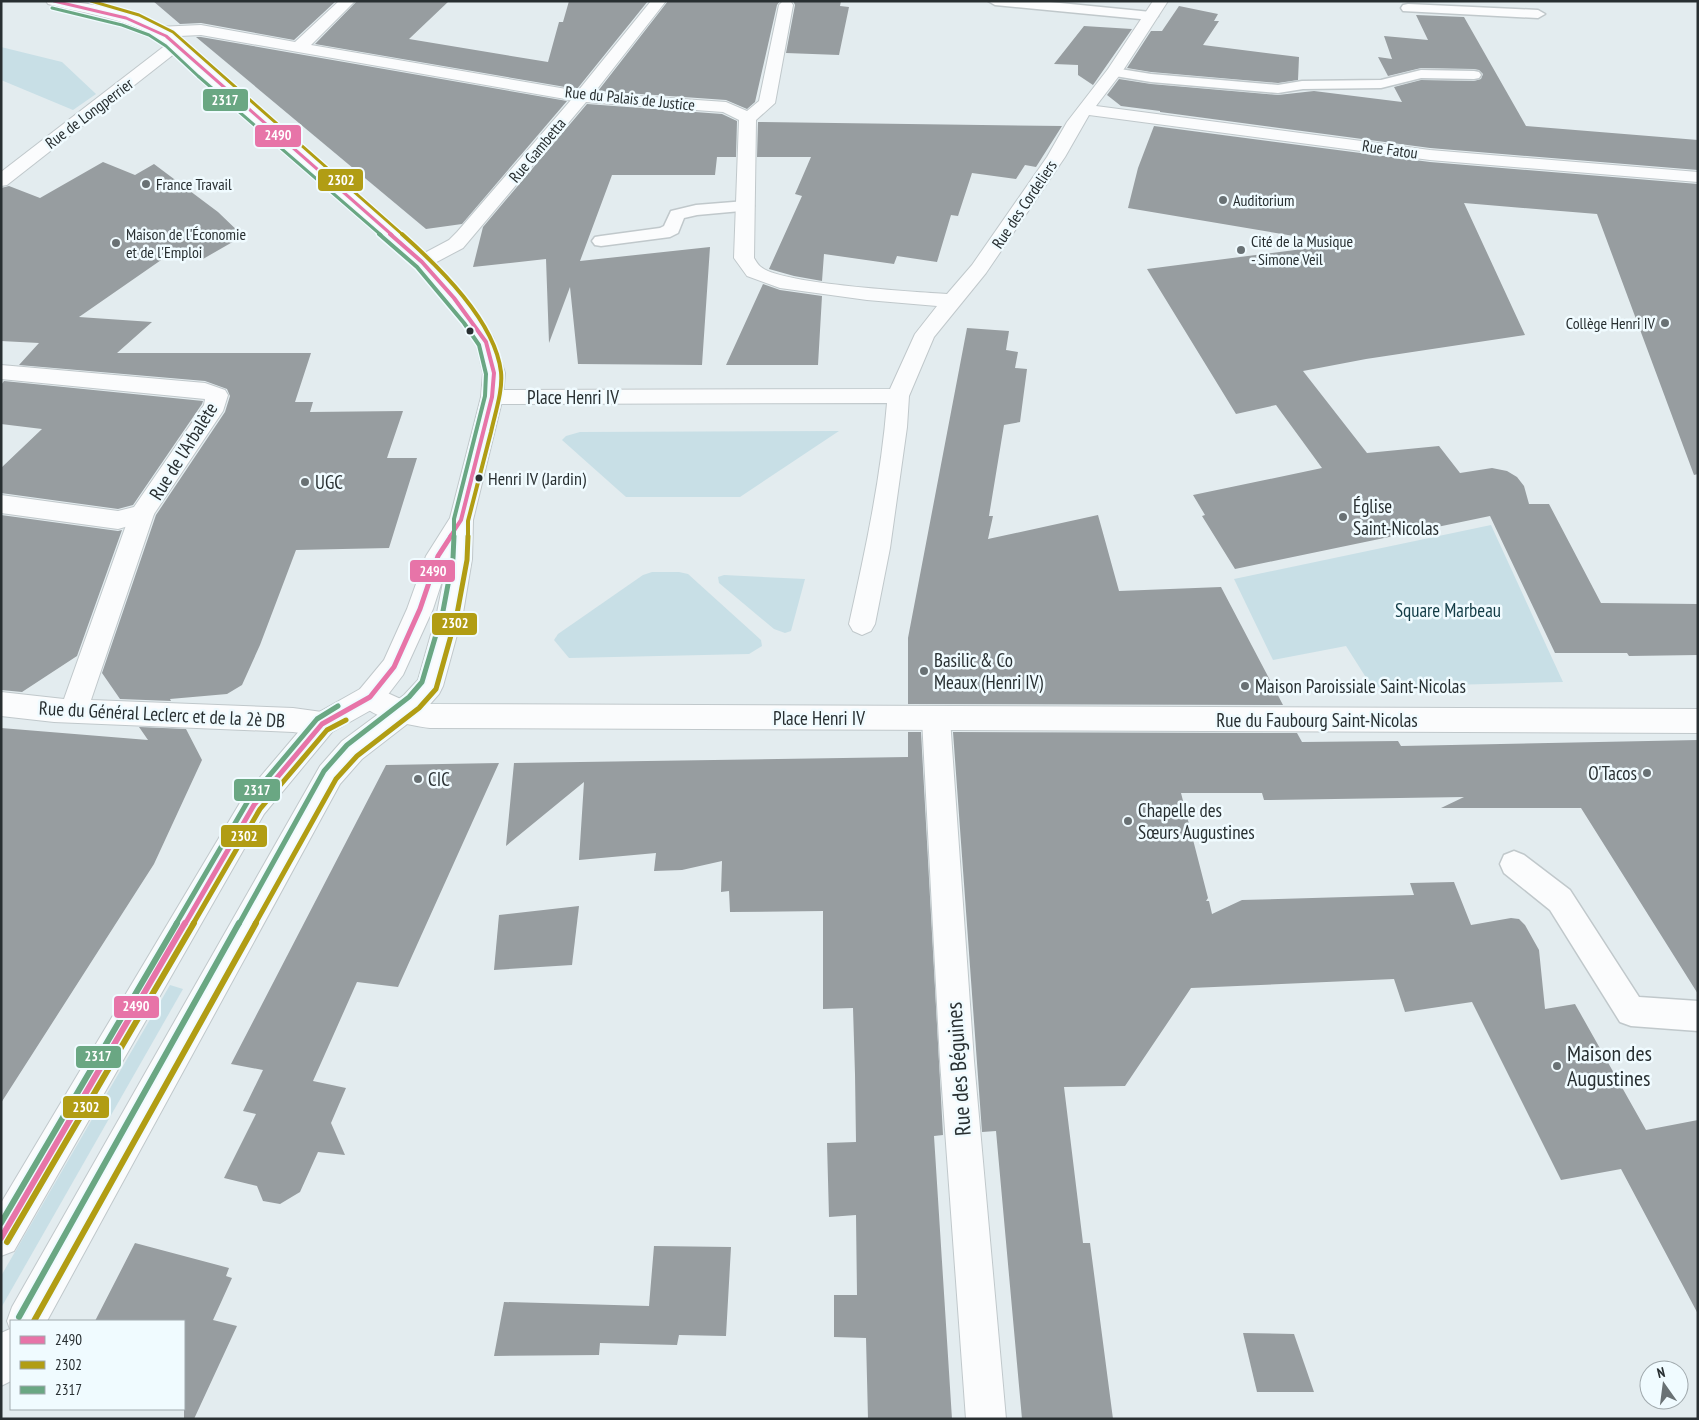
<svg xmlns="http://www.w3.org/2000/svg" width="1699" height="1420" font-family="'PT Sans Narrow',sans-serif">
<rect width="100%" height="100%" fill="#e3ecef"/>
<g fill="#c8dfe6">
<polygon points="1,47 62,62 96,94 73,110 1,80"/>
<polygon points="839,431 740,497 626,497 562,440 566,436 580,432"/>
<polygon points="1491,525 1563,682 1372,687 1346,646 1273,660 1234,579"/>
<polygon points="652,572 679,572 688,574 761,640 762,646 749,654 569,658 554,640 558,634 643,575"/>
<polygon points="724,575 805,579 791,631 785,633 774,629 719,583 718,577"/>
<polygon points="170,985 183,989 1,1308 1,1276"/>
</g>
<g fill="#979da0">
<polygon points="153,1 336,1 294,40 201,23 180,24"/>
<polygon points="357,1 449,1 409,39 548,62 559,22 563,22 569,1 648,1 577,89 315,44"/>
<polygon points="668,1 780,1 777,5 755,102 747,109 726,100 598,91"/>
<polygon points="793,1 841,1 840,6 849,7 839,55 786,53 795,5"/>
<polygon points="1179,6 1218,14 1214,21 1219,21 1203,45 1299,57 1298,80 1278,83 1151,72 1127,68 1151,31 1162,31"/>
<polygon points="1416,15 1464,17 1526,126 1698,140 1698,170 1430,148 1160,112 1160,111 1121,106 1107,95 1119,79 1151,84 1278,95 1314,91 1402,102 1394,87 1421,80 1474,81 1481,79 1483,74 1479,70 1474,69 1421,68 1388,76 1378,57 1392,59 1384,36 1428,40"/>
<polygon points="1084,26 1132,29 1093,85 1078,75 1078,65 1054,64"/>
<polygon points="196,37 201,37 567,101 462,224 426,229"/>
<polygon points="587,104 722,114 737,121 736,157 717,157 715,175 612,175 580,261 710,247 702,365 578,364 570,287 549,343 546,259 473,267 483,227"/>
<polygon points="758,122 1062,126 1036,167 1025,165 1016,179 972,173 958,216 951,215 937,262 897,256 894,264 824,254 822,281 794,276 769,269 802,196 795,194 811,157 757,157"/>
<polygon points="1154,126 1430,162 1698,184 1698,474 1694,475 1597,214 1464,203 1525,335 1366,359 1303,371 1367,453 1439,446 1460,473 1492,468 1507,471 1517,477 1524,486 1529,504 1549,504 1601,603 1698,604 1698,655 1629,656 1627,653 1555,653 1490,516 1235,569 1202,516 1205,515 1193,495 1322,468 1276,405 1236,414 1147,269 1341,244 1128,208 1138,168"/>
<polygon points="103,162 135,175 154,164 218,212 243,236 203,259 177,249 79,317 152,322 117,353 311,353 295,402 313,402 310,412 403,411 387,458 417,458 389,548 296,550 260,645 242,685 227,694 170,699 171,701 120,699 102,673 156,515 225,412 230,396 227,389 205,381 19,365 39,343 1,341 1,188 9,186 40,198"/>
<polygon points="763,284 780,290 822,296 818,365 726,365"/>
<polygon points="967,328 1009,331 1006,350 1018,352 1015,368 1027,369 1020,422 1004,425 989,516 993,516 988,539 1098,515 1119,591 1221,587 1283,705 908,704 908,638"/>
<polygon points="4,381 203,401 202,404 133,505 118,509 1,493 1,468 42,429 1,424 1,385"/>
<polygon points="1,515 118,531 122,530 77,656 22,692 1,690"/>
<polygon points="139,727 186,729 202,760 154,864 1,1103 1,728 148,740"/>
<polygon points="908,732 921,732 943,1135 934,1136 952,1419 868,1419 866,1338 834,1337 834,1295 857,1295 856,1215 829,1217 827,1143 856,1142 855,1074 853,1008 823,1009 823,911 730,912 729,891 721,892 722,861 682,870 654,871 656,853 579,860 584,782 506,846 514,763 908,757"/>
<polygon points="953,732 1297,733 1302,742 1398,741 1401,746 1698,740 1698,994 1581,808 1441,808 1464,797 1264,800 1262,793 1181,793 1208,898 1206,901 1209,901 1212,914 1242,900 1414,895 1410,883 1454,882 1471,925 1511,918 1519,919 1525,925 1539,950 1545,1009 1575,1004 1646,1130 1698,1120 1698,1314 1621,1169 1561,1180 1472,1002 1405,1012 1394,979 1191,988 1125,1086 1064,1087 1083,1243 1090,1243 1113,1419 1022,1419 996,1131 982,1132"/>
<polygon points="499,763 398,987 357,982 313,1081 346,1088 331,1123 345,1155 318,1152 300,1192 280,1204 263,1201 257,1186 224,1178 256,1114 243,1111 263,1070 231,1064 386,765"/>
<polygon points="579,906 572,965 494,970 499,915"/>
<polygon points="135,1243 229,1268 226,1276 232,1278 213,1320 237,1326 194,1419 184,1419 184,1321 95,1321"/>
<polygon points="654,1246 731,1247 726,1336 679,1335 677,1345 600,1343 599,1355 494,1356 504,1302 649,1306"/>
<polygon points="1243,1333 1294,1334 1314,1392 1257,1392"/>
</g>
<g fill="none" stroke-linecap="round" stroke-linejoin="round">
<defs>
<g id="service">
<polygon points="988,1 1040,1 1151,12 1158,16 1151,20 995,5"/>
<polygon points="1408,4 1538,10 1545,14 1538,18 1403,11 1401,8 1403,5"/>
<polygon points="1114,68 1151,74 1278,85 1302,81 1381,80 1421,70 1474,71 1479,72 1481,75 1479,78 1474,79 1421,78 1381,88 1303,89 1278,93 1151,82 1109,75 1107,72 1109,69"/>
<polygon points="746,201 752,202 754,206 752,210 697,215 684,218 678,233 670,237 601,246 595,245 592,241 595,237 601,236 660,228 664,226 671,211 696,205"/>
<polygon points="1514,851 1524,855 1570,890 1639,997 1698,1001 1698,1031 1631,1026 1620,1022 1550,910 1504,873 1500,864 1504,855"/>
</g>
<polygon id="pedestrian" points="142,505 150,508 154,514 91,700 293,708 322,712 332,716 336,724 332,732 322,736 293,732 54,722 1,716 1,692 64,699 130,514 134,508"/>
<g id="minor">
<path d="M 339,1 L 355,1 L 311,45 L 578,91 L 651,1 L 666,1 L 594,93 L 726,102 L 747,111 L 759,101 L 779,5 L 783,1 L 791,2 L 793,5 L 775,103 L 756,120 L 754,258 C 756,261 758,265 761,267 C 780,284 915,292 947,294 L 972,265 L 1047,157 L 1067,122 L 1108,69 L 1153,1 L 1168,1 L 1122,72 L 1096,106 L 1430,150 L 1698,172 L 1698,182 L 1430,160 L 1089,115 L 1065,157 L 986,273 L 934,337 L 909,396 L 907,427 L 890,548 L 875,624 L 871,631 L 862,635 L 853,631 L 849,624 C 865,552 881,478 887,403 L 492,404 L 484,402 L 481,397 L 484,392 L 492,390 L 890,389 L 915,334 L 937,306 L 867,300 L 780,288 L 747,276 L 734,258 L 739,120 L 723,112 L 586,102 L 463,248 L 429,266 L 422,268 L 415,266 L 412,262 L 415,258 L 449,240 L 457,232 L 571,100 L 201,35 L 157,37 L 152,35 L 149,32 L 152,29 L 157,27 L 201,25 L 295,42 Z"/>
<polygon points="177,39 183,41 185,44 183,47 7,185 1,186 1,172 171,41"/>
<polygon points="1,365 205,383 225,390 228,395 223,411 150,520 118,529 1,513 1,495 118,511 134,507 204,405 205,399 1,379"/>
<polygon points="936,707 946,711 950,719 974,1061 1006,1419 966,1419 940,1061 922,719 926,711"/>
</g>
<path id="tertiary" d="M 370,685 L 405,701 L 430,704 L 1698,709 L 1698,733 L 430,728 C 408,725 367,718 356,697 L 360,689 Z"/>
<path id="secondary" d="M 46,1 C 88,1 135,10 172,33 C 186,42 196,55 209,67 L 429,258 L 477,313 L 493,337 L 505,373 L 503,397 L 473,520 L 472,559 L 463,613 L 443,686 L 439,694 L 424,711 L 362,759 L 340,784 L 47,1321 L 11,1321 L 11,1381 L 1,1386 L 1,1333 L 10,1329 L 7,1321 L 12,1307 L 320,766 L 342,741 L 404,695 L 418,680 L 437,613 L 445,572 L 433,609 L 403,675 L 380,705 L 332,732 L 264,814 L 14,1251 L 1,1256 L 1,1203 L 244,796 L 312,716 L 360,689 L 384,660 L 407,609 L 426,556 L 450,518 L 481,397 L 483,373 L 476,342 L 463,323 L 415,266 L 197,73 C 185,62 175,49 161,40 C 127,18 86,14 48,4 Z"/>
</defs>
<use href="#service" stroke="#c0c8cb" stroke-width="3"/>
<use href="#pedestrian" stroke="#c0c8cb" stroke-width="2"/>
<use href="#minor" stroke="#c0c8cb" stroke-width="2"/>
<use href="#tertiary" stroke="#c0c8cb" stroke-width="2"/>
<use href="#secondary" stroke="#c0c8cb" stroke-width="2"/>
<use href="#service" fill="#fbfcfd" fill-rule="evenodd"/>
<use href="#pedestrian" fill="#fbfcfd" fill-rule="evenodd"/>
<use href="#minor" fill="#fbfcfd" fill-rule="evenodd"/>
<use href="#tertiary" fill="#fbfcfd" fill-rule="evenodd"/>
<use href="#secondary" fill="#fbfcfd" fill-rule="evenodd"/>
<defs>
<polyline id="bus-1-far3" points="54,1 126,18 166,36 392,235"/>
<polyline id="bus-1-far2" points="390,234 422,262 454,298 486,342 494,373 492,397 461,520 450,537"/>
<polyline id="bus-1-far1" points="185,924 254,805 322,724 370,697 394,667 420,609 438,556 451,536"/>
<polyline id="bus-1" points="1,1238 185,923"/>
<polyline id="bus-2-far3" points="91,1 139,15 173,32 403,235"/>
<path id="bus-2-far2" d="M 402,234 C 439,267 495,321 501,372 C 503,391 495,413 491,432 C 483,462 476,491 468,521 L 468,537"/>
<g id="bus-2-far1">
<polyline points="193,924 260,809 327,730 346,720"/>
<polyline points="255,924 336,779 357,756 419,708 436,689 457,614 467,560 468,536"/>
</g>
<g id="bus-2">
<polyline points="7,1242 194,923"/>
<polyline points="34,1321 256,923"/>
</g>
<polyline id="bus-3-far3" points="52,8 122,25 149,35 166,46 198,76 381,235"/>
<polyline id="bus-3-far2" points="379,234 417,267 464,323 479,345 486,374 485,396 454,519 454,537"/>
<g id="bus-3-far1">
<polyline points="176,924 248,801 317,719 338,706"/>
<polyline points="239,924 324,771 347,745 409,697 422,682 443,611 453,558 454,536"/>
</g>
<g id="bus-3">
<polyline points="1,1223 177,923"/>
<polyline points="19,1317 239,923"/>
</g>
</defs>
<use href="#bus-1-far3" stroke="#f0fbff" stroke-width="5.5"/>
<use href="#bus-1-far2" stroke="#f0fbff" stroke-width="7"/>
<use href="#bus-1-far1" stroke="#f0fbff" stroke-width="9"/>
<use href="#bus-1" stroke="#f0fbff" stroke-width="10"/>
<use href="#bus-2-far3" stroke="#f0fbff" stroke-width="5.5"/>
<use href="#bus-2-far2" stroke="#f0fbff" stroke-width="7"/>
<use href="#bus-2-far1" stroke="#f0fbff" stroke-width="9"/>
<use href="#bus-2" stroke="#f0fbff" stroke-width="10"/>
<use href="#bus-3-far3" stroke="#f0fbff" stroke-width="5.5"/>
<use href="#bus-3-far2" stroke="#f0fbff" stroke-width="7"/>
<use href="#bus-3-far1" stroke="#f0fbff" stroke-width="9"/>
<use href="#bus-3" stroke="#f0fbff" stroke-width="10"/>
<use href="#bus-1-far3" stroke="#e774a8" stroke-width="3"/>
<use href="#bus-1-far2" stroke="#e774a8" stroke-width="4"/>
<use href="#bus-1-far1" stroke="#e774a8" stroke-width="5"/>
<use href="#bus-1" stroke="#e774a8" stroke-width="6"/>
<use href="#bus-2-far3" stroke="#b19d14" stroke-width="3"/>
<use href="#bus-2-far2" stroke="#b19d14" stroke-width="4"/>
<use href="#bus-2-far1" stroke="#b19d14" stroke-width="5"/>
<use href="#bus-2" stroke="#b19d14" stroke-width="6"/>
<use href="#bus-3-far3" stroke="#6aa783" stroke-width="3"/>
<use href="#bus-3-far2" stroke="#6aa783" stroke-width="4"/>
<use href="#bus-3-far1" stroke="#6aa783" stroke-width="5"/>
<use href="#bus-3" stroke="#6aa783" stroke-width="6"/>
</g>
<g fill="#697174" stroke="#f0fbff" stroke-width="2">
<circle cx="146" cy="184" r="5"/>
<circle cx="1223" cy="200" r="5"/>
<circle cx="116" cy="243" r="5"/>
<circle cx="1241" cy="250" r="5"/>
<circle cx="1665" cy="323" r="5"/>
<circle cx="305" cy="482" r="5"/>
<circle cx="1343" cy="517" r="5"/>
<circle cx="924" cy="671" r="5"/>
<circle cx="1245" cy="686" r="5"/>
<circle cx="1647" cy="773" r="5"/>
<circle cx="418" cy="779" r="5"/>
<circle cx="1128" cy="821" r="5"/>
<circle cx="1557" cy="1066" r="5"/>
</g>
<g fill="#282f31" stroke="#f0fbff" stroke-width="2">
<circle cx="470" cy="331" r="4.5"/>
<circle cx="479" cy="478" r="4.5"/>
</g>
<g text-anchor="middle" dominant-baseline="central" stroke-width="5" stroke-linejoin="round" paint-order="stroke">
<g font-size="16" fill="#282f31" stroke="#f0fbff">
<text transform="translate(630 98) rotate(6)">Rue du Palais de Justice</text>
<text transform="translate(89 113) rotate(-37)">Rue de Longperrier</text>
<text transform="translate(1390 149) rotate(8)">Rue Fatou</text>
<text transform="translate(537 150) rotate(-50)">Rue Gambetta</text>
<text transform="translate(1024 204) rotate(-56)">Rue des Cordeliers</text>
</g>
<g font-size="16" fill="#282f31" stroke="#f0fbff" text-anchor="start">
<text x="156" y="184">France Travail</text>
<text x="1233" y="200">Auditorium</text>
<text x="126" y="234">Maison de l'Économie<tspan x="126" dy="18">et de l'Emploi</tspan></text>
<text x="1251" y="241">Cité de la Musique<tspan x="1251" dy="18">- Simone Veil</tspan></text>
<text x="1655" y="323" text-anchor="end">Collège Henri IV</text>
</g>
<g font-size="18" fill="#282f31" stroke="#f0fbff" text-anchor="start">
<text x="488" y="478">Henri IV (Jardin)</text>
</g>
<g font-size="19" fill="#282f31" stroke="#f0fbff">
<text x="573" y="397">Place Henri IV</text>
<text transform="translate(183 451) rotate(-58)">Rue de l'Arbalète</text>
<text transform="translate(162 714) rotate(3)">Rue du Général Leclerc et de la 2è DB</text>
<text x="819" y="718">Place Henri IV</text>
<text x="1317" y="720">Rue du Faubourg Saint-Nicolas</text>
</g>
<g font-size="19" fill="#282f31" stroke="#f0fbff" text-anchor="start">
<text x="315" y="482">UGC</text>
<text x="1353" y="506">Église<tspan x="1353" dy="22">Saint-Nicolas</tspan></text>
<text x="934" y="660">Basilic &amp; Co<tspan x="934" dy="22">Meaux (Henri IV)</tspan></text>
<text x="1255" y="686">Maison Paroissiale Saint-Nicolas</text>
<text x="1637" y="773" text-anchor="end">O'Tacos</text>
<text x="428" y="779">CIC</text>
<text x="1138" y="810">Chapelle des<tspan x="1138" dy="22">Sœurs Augustines</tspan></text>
</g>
<g font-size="19" fill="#113b45" stroke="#f0fbff">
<text x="1448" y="610">Square Marbeau</text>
</g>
<g font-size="22" fill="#282f31" stroke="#f0fbff" text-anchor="start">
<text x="1567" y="1053">Maison des<tspan x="1567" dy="25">Augustines</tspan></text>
</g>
<g font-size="22" fill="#282f31" stroke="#f0fbff">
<text transform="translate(958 1069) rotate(-94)">Rue des Béguines</text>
</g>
</g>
<g stroke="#f0fbff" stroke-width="2">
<rect x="202" y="88" width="47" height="24" rx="5" fill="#6aa783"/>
<rect x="254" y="124" width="48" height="24" rx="5" fill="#e774a8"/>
<rect x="317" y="168" width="47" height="24" rx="5" fill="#b19d14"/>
<rect x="409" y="559" width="47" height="24" rx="5" fill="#e774a8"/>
<rect x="431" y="612" width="47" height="24" rx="5" fill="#b19d14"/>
<rect x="233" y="778" width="48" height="24" rx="5" fill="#6aa783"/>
<rect x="220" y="824" width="48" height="24" rx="5" fill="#b19d14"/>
<rect x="113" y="995" width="47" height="24" rx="5" fill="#e774a8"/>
<rect x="75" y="1045" width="47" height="24" rx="5" fill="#6aa783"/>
<rect x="62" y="1095" width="48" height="24" rx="5" fill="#b19d14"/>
</g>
<g font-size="14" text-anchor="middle" font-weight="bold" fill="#fff">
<text x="225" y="105">2317</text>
<text x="278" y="140">2490</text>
<text x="341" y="185">2302</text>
<text x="433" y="576">2490</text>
<text x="455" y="628">2302</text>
<text x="257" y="795">2317</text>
<text x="244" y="841">2302</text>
<text x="136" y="1011">2490</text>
<text x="98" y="1061">2317</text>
<text x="86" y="1112">2302</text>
</g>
<rect width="1699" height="1420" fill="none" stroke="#282f31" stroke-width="5"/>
<rect x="10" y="1320" width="175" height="90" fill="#f0fbff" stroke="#a0a9ad"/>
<rect x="20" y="1336" width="25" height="8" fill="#e774a8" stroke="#a0a9ad"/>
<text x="55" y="1345" font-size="15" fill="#282f31">2490</text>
<rect x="20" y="1361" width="25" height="8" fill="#b19d14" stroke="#a0a9ad"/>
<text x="55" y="1370" font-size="15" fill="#282f31">2302</text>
<rect x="20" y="1386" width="25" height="8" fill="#6aa783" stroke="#a0a9ad"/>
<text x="55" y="1395" font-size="15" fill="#282f31">2317</text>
<g transform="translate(1664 1385) rotate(346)"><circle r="24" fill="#f0fbff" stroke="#a0a9ad"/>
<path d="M0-4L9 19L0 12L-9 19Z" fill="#697174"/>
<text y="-8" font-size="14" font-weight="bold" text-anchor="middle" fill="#282f31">N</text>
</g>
</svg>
